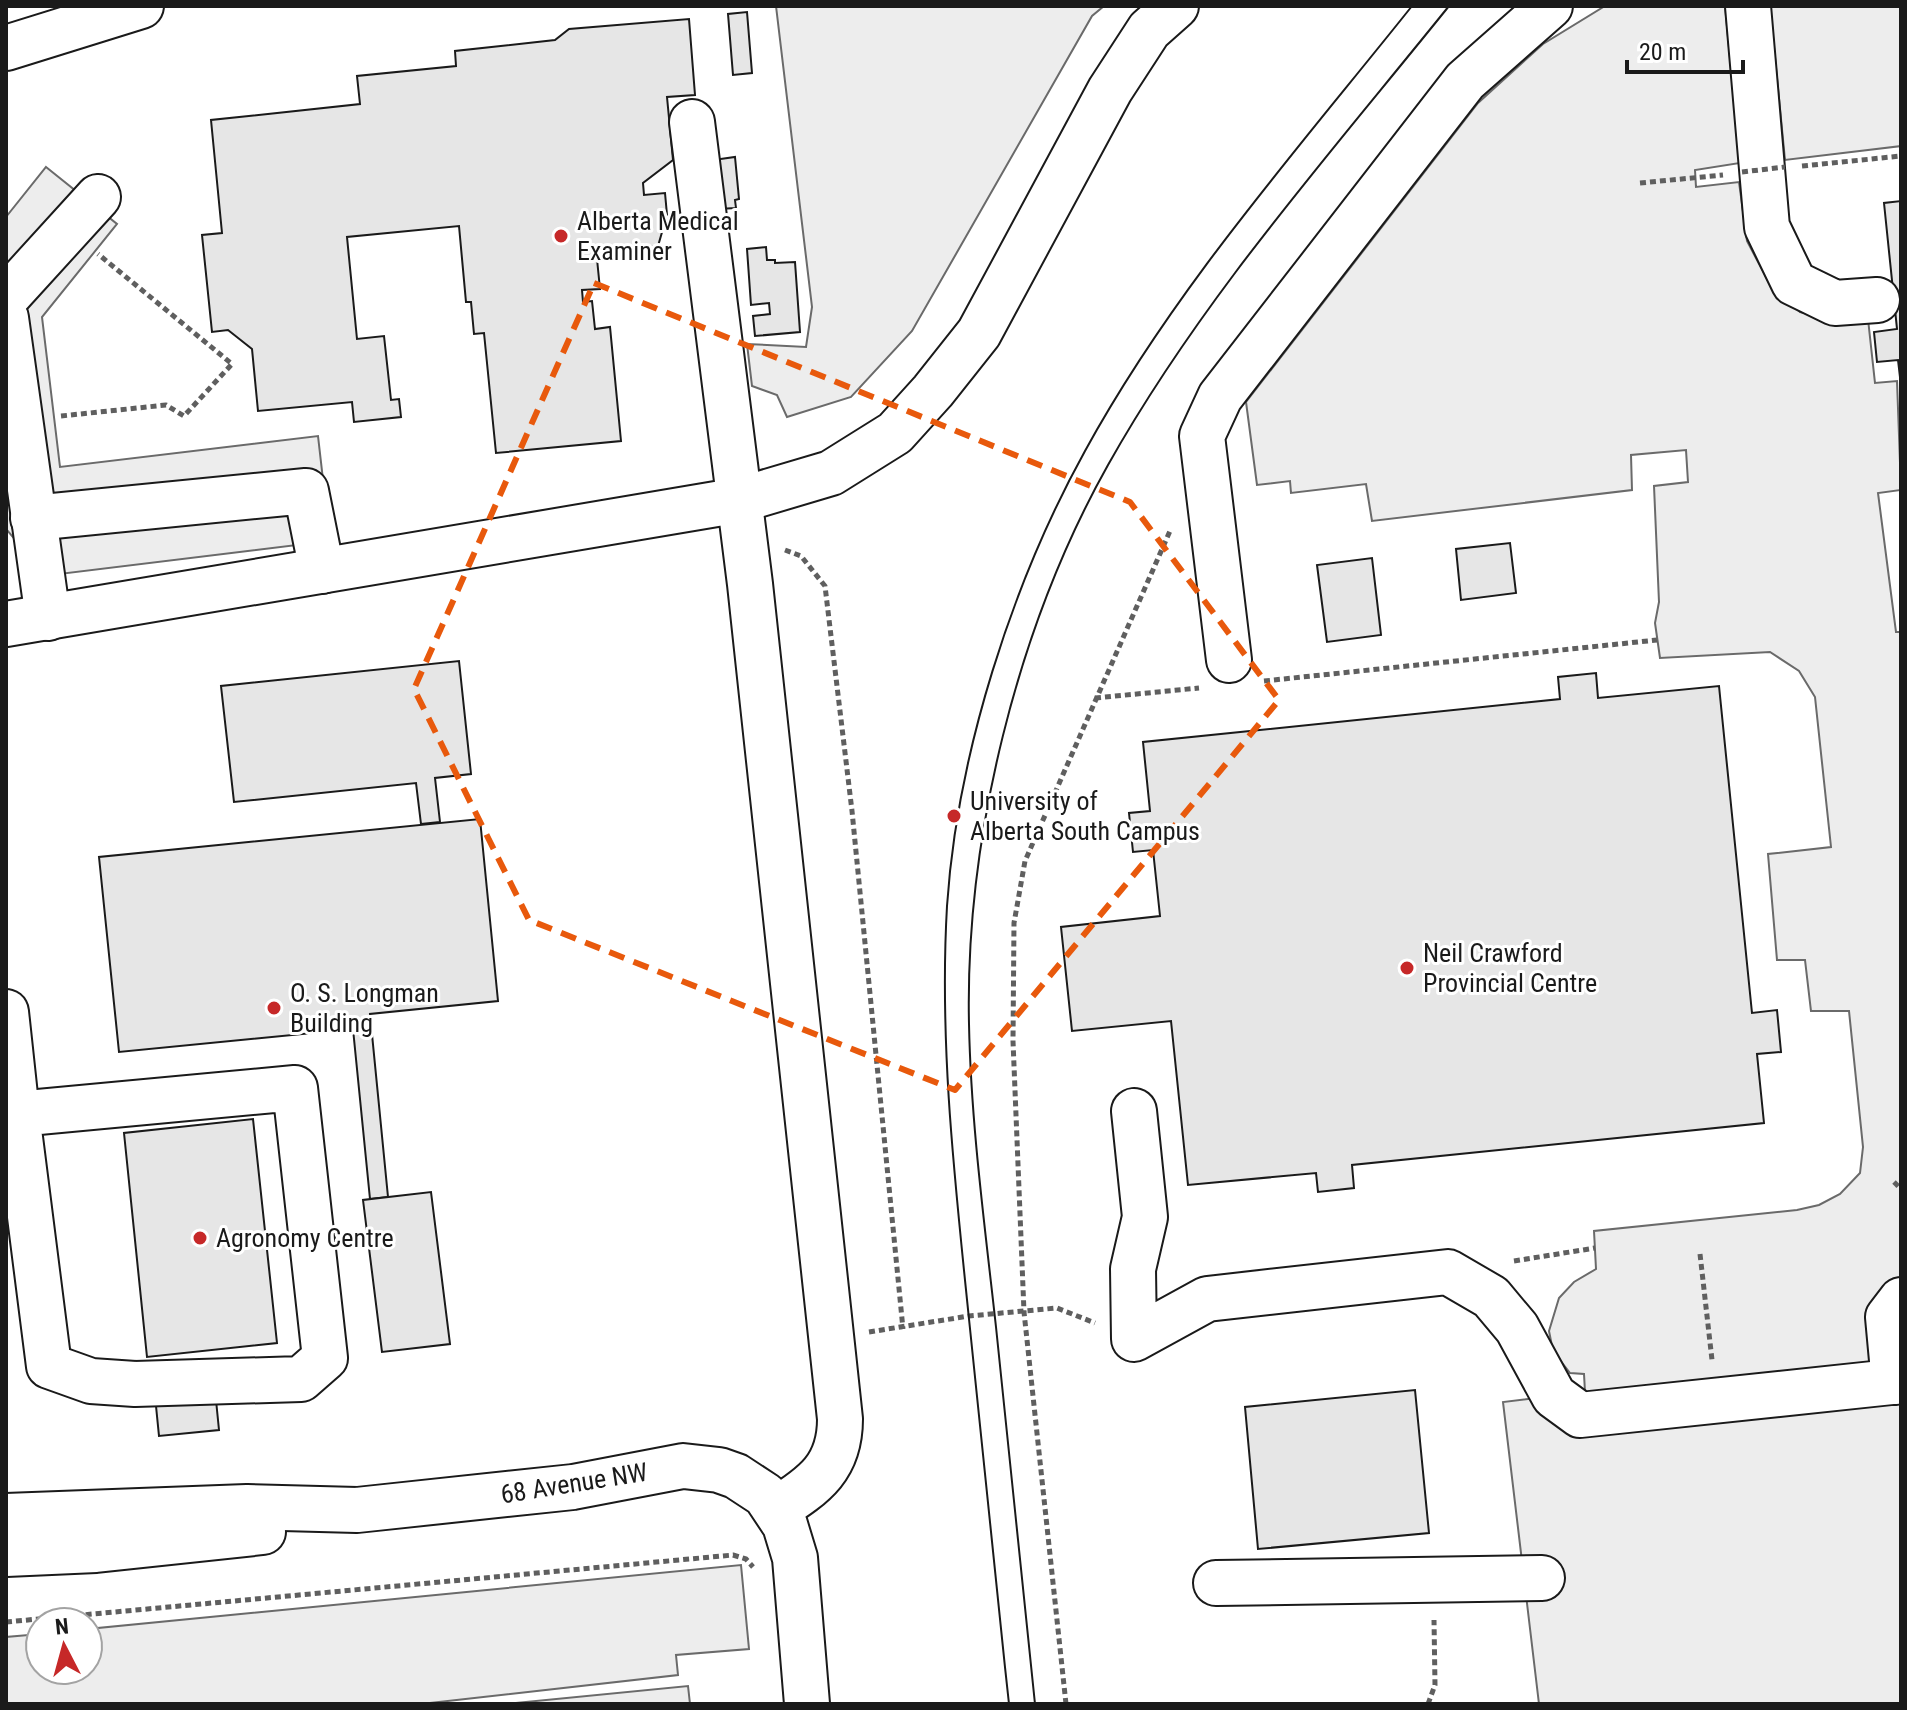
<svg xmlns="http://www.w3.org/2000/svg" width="1907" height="1710" font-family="'Roboto Condensed',sans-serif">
<rect width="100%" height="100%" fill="#fff"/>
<g fill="#ededed" stroke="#6a6a6a" stroke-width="2">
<polygon points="776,6 1104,6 1092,16 912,331 851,397 787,417 777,395 752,386 747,344 806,347 812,307"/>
<polygon points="1605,6 1725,6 1740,163 1695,170 1696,187 1739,182 1747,241 1768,281 1800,312 1831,319 1868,319 1875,383 1897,381 1901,490 1878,493 1896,632 1901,632 1901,1704 1539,1704 1503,1402 1585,1392 1584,1374 1570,1373 1553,1351 1549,1331 1559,1298 1574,1282 1596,1269 1594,1231 1797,1210 1819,1205 1840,1194 1860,1173 1863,1147 1849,1011 1811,1011 1805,960 1777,960 1768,854 1831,847 1815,697 1799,671 1770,652 1660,658 1655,623 1659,602 1654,486 1688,482 1686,450 1631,455 1632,490 1372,521 1366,484 1291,493 1290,481 1257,485 1246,402 1478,103 1543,44"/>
<polygon points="1770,6 1901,6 1901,146 1785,160"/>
<polygon points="46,167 117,224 42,317 60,467 318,436 330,541 27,578 24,550 6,529 6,217"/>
<polygon points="741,1565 749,1649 676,1655 678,1675 421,1704 6,1704 6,1637 40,1634 40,1670 88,1670 88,1629"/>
<polygon points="688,1686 690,1704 505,1704"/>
</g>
<g fill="#e6e6e6" stroke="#1a1a1a" stroke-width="2">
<polygon points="747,12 752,73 733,75 728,14"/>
<polygon points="689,19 695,95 667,97 673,160 643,183 644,195 665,193 667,215 658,246 650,247 651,253 597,259 600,289 582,290 583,302 592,301 595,329 610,327 621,441 496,453 484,333 474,334 471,302 466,302 459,226 347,237 357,339 384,336 391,400 399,399 401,417 354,422 352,402 258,411 252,349 228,330 212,332 202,235 222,233 211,120 360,104 357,76 456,66 455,51 555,40 569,29"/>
<polygon points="735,157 739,199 735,200 736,208 718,209 713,160"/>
<polygon points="1901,201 1901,386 1898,360 1877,362 1874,332 1897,329 1884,203"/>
<polygon points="766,247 767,260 775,260 775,263 795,262 800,332 755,336 753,316 770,314 769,303 751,305 747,249"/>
<polygon points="1510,543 1516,593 1461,600 1456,549"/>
<polygon points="1372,558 1381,635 1327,642 1317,565"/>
<polygon points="459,661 471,774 435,778 440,822 421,824 416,783 234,802 221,686"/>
<polygon points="1596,673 1598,698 1719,686 1752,1013 1777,1010 1781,1052 1757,1054 1764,1123 1352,1165 1354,1188 1318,1192 1316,1173 1188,1185 1171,1021 1072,1031 1061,927 1160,916 1153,850 1133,852 1129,813 1150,811 1143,742 1560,699 1558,677"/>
<polygon points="480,819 498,1001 370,1014 388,1197 370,1199 353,1029 119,1052 99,857"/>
<polygon points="253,1119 277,1343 147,1357 124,1133"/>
<polygon points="431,1192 450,1344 382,1352 363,1200"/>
<polygon points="1415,1390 1429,1533 1258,1549 1245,1407"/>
<polygon points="216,1400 219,1430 159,1436 156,1406"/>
</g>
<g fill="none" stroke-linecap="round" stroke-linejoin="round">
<defs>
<g id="minor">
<polyline points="1748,6 1767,227 1794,283 1835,303 1877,300"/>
<path d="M 692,122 L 750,584 L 840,1419 C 840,1467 815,1485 777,1509"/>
<polyline points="6,298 98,197"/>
<polyline points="6,318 48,618"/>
<polyline points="33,518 306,491 322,571"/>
<polyline points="6,624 740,500 831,473 895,433 933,391 979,333 1110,90 1149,30 1176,6"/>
<polyline points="1229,660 1202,436 1220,397 1465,81 1550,6"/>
<polyline points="6,1012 17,1114 6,1115"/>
<polygon points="295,1088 325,1358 301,1379 135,1384 91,1381 49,1366 17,1114"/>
<polyline points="1134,1111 1145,1217 1133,1269 1134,1339 1207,1299 1448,1272 1491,1297 1517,1328 1554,1396 1580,1415 1901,1381"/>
<polyline points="1894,1382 1888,1317 1901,1300"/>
<polyline points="6,1516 247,1507 357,1510 573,1487 683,1466 719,1470 736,1476 765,1495 785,1525 795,1558 807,1704"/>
<polyline points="6,1554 96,1550 263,1532"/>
<polyline points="1216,1583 1542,1578"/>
</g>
<polyline id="major" points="6,48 141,6"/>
</defs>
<use href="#minor" stroke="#1a1a1a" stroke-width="48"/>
<use href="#major" stroke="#1a1a1a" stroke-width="48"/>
<g stroke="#5f5f5f" stroke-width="5" stroke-dasharray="6 4" stroke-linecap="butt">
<polyline points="1802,166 1901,156"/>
<polyline points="1640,183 1723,175"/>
<polyline points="61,416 166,405 184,416 232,364 98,254"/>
<polyline points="785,550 801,556 825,586 852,811 903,1329"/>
<polyline points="1264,681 1657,640"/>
<polyline points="1095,698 1199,688"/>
<polyline points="1894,1182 1901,1189"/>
<polyline points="1700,1254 1712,1360"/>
<polyline points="1514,1261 1595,1248"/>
<polyline points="869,1332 969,1316 1057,1308 1095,1323"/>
<polyline points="6,1622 733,1555 746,1559 753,1567"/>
<polyline points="1066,1704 1024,1312 1013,1041 1014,923 1025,861 1170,531"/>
<polyline points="1428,1704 1435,1685 1434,1620"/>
</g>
<use href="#minor" stroke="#fff" stroke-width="44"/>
<use href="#major" stroke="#fff" stroke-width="44"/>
<g stroke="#1a1a1a" stroke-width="2">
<path d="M 1009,1704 C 995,1576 982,1448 969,1319 C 955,1182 939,1045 947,906 C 957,755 1012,583 1085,451 C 1173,290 1298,149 1412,6"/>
<path d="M 1035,1704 C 1022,1578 1009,1453 996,1327 C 985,1227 971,1125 969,1024 C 965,839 1017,627 1108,465 C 1201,299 1330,154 1449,6"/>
</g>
<polyline stroke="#5f5f5f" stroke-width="5" stroke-dasharray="6 4" stroke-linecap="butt" points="1742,172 1785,167"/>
</g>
<path fill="none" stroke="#e8590c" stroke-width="6" stroke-dasharray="16 10" stroke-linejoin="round" d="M 594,283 L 1130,502 L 1279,700 L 955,1090 L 529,920 L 414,689 Z"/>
<g fill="#c62828" stroke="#fff" stroke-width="3">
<circle cx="561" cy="236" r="8"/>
<circle cx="954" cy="816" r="8"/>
<circle cx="1407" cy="968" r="8"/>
<circle cx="274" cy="1008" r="8"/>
<circle cx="200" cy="1238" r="8"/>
</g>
<g text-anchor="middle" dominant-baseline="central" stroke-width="6" stroke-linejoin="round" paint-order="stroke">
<g font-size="26" fill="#1a1a1a" stroke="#fff" text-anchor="start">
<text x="577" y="221">Alberta Medical<tspan x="577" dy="30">Examiner</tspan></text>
<text x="970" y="801">University of<tspan x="970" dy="30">Alberta South Campus</tspan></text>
<text x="1423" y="953">Neil Crawford<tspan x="1423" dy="30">Provincial Centre</tspan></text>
<text x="290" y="993">O. S. Longman<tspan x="290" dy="30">Building</tspan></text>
<text x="216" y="1238">Agronomy Centre</text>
</g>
<g font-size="26" fill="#1a1a1a" stroke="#fff">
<text transform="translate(574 1483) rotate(-9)">68 Avenue NW</text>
</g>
</g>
<rect width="1907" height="1710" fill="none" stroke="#1a1a1a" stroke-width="16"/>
<g transform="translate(64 1646) rotate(354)"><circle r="38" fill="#ffffff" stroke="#a3a3a3" stroke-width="2"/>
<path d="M0-6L14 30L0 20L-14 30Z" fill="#c62828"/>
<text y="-12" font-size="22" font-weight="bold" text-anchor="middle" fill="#1a1a1a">N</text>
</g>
<path d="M1627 60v12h116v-12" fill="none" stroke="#1a1a1a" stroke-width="4"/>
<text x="1639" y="60" font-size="24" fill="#1a1a1a" stroke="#ffffff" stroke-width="6" paint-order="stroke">20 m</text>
</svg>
